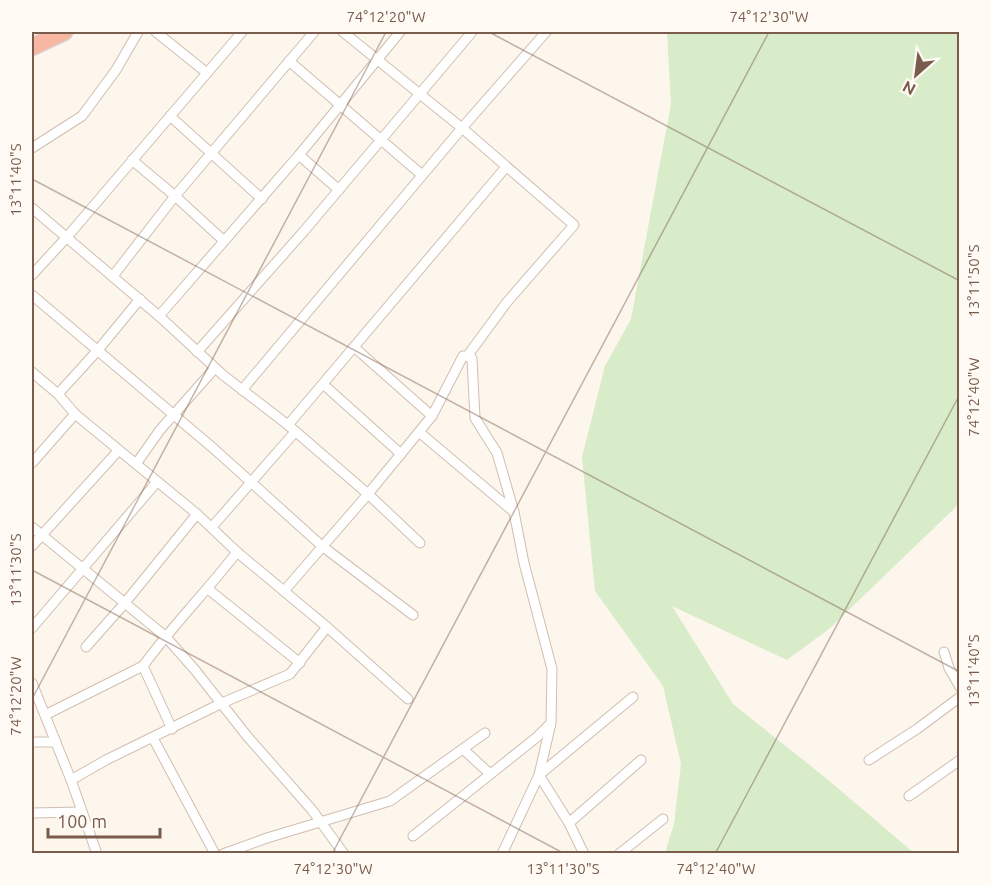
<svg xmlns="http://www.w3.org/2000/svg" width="991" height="885" font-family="Ubuntu,sans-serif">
<rect width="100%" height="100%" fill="#fdf6ec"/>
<polygon fill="#d8ecc9" points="667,32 959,32 959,504 829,629 787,660 672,606 733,704 827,779 914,853 665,853 674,824 681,764 663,686 595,591 582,457 605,366 631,319 671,104"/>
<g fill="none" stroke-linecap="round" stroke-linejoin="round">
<defs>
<g id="street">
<polyline points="156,32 207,73"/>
<polyline points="343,32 462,128 574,225 507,302 468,355"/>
<polyline points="289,61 422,175"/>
<polyline points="170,116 262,199"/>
<polyline points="32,148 82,116 116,70 138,32"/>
<polyline points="299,155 339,190"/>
<polyline points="132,160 175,196 223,240"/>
<polyline points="32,208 159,316 223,375 288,425 368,494 420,543"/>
<polyline points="32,275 67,237 242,32"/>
<polyline points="113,276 175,196 314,32"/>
<polyline points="32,295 213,448 322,546 413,615"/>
<polyline points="159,316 299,155 400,32"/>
<polyline points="354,347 432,416"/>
<polyline points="197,352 304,231 472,32"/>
<polyline points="32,372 58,394 75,414 197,514 237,552 327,627 408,699"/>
<polyline points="323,384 401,454"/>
<polyline points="242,390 462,128 546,32"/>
<polyline points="58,394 98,350 140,299"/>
<polyline points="288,425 506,167"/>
<polyline points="419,432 514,512"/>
<polyline points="32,463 75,414"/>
<polyline points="136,464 160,430 215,368"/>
<polyline points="32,527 165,636 195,670 247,736 312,810 344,854"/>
<polyline points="212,527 295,432"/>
<polyline points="32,546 118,451"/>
<polyline points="208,589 300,663"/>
<polyline points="284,591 368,494 432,416 463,356 471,357 472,359 475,418 497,453 514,512 524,563 552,669 551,723 539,775 502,854"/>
<polyline points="32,628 156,483"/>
<polyline points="86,647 124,604 197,514"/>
<polyline points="944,652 949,668 960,687"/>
<polyline points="32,683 71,780 97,854"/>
<polyline points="45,715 143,666"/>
<path d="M 172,729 L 143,666 C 172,626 207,591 237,552"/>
<polyline points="153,738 215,854"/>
<polyline points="32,742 56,742"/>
<polyline points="463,749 490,774"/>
<polyline points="869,760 917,729 960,697"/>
<polyline points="71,780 106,760 222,703 290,674 327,627"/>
<polyline points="909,796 960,760"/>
<polyline points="32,813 81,812"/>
<polyline points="569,823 641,760"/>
<polyline points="413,836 537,737 550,724"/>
<polyline points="223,854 267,838 390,801 485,733"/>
<polyline points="584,854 569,823 539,775 633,697"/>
<polyline points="619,854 663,819"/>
</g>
<polyline id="highway" points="32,47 64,32"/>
</defs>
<use href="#street" stroke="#d1beb0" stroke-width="11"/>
<use href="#highway" stroke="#dad1cd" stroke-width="19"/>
<use href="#street" stroke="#fff" stroke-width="9"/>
<use href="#highway" stroke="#f7b7a3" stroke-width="16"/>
</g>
<path fill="none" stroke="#7a5c4d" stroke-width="1.5" stroke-opacity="0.45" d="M 489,32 L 960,281M 32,179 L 960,672M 32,570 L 565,854M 32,699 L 386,32M 332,854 L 769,32M 715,854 L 960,394"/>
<rect width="991" height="885" fill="none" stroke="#fffaf3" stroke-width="66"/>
<g transform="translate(916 75) rotate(208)" stroke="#fffaf3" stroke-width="4.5" paint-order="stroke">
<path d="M0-4.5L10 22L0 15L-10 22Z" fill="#7a5c4d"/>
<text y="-9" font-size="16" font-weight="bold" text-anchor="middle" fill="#7a5c4d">N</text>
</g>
<path d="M48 828v9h112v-9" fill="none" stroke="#7a5c4d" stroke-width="3"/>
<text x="57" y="828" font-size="18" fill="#7a5c4d" stroke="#fffaf3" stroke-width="4.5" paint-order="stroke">100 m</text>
<rect x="33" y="33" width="925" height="819" fill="none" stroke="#7a5c4d" stroke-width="2"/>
<g font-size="15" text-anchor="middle" fill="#7a5c4d">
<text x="386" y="22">74°12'20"W</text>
<text x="769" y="22">74°12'30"W</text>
<text transform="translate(16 180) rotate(-90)" y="5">13°11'40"S</text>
<text transform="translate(974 281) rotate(-90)" y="5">13°11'50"S</text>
<text transform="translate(974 397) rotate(-90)" y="5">74°12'40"W</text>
<text transform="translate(16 570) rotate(-90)" y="5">13°11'30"S</text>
<text transform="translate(974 671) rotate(-90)" y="5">13°11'40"S</text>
<text transform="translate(16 696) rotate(-90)" y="5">74°12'20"W</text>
<text x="333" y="874">74°12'30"W</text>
<text x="563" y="874">13°11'30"S</text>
<text x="716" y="874">74°12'40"W</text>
</g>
</svg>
